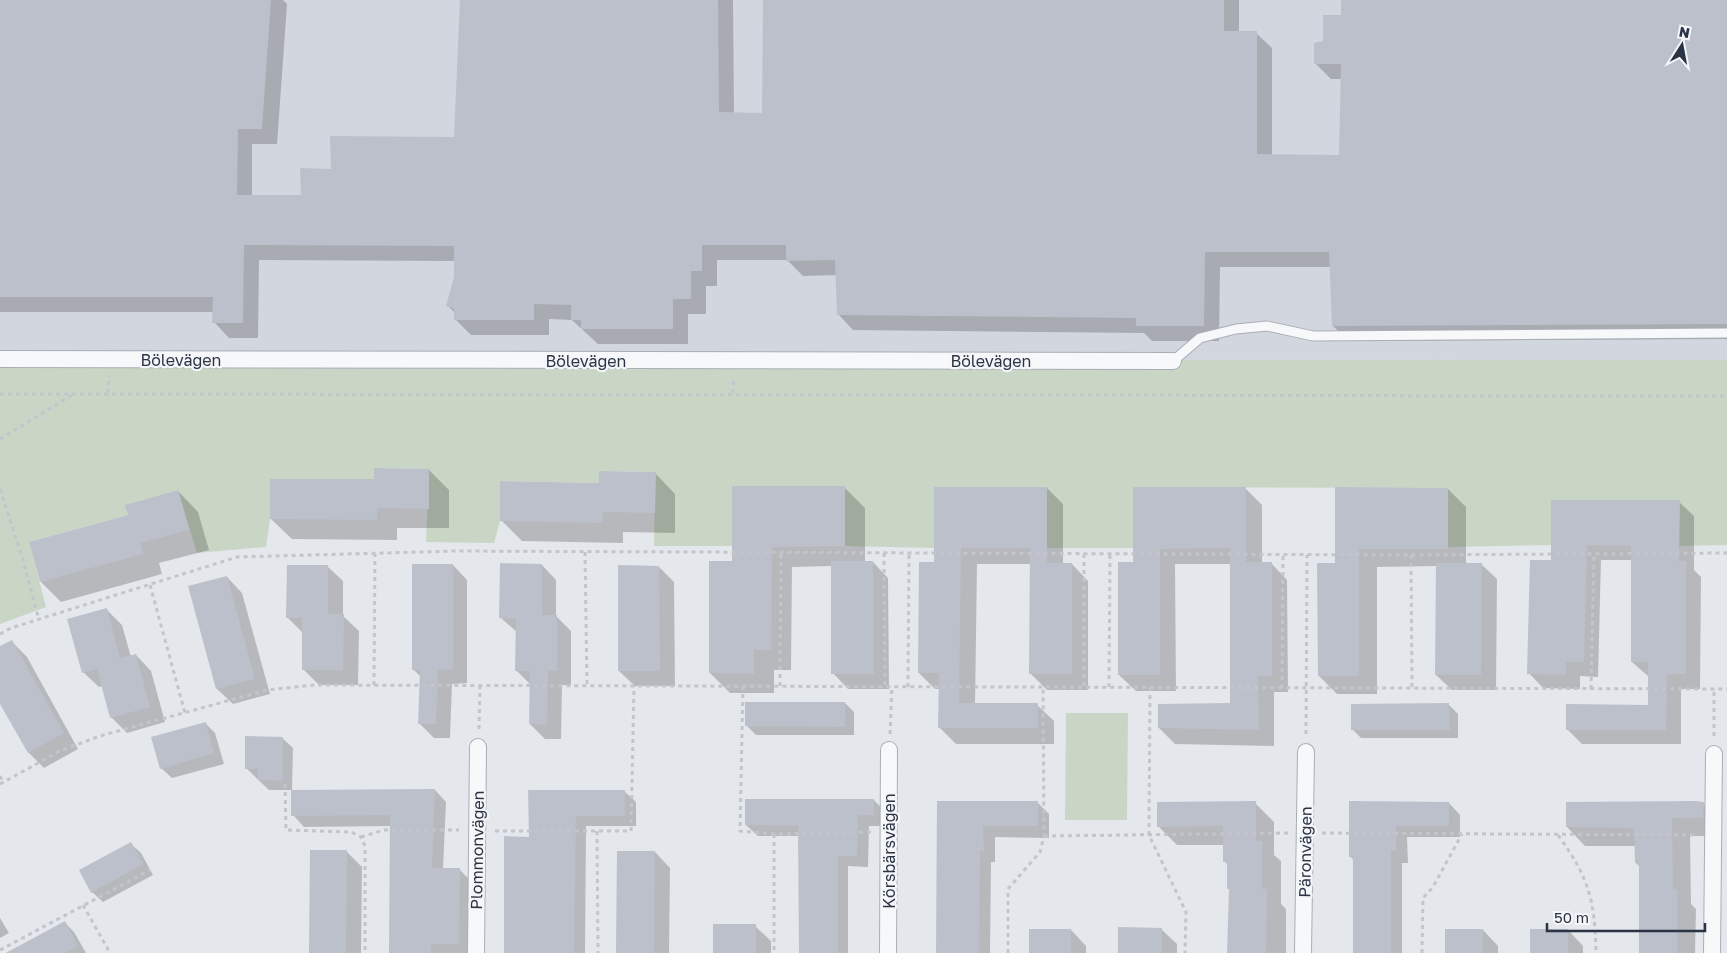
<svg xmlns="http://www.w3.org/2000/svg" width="1727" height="953" font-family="'Golos Text',sans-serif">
<rect width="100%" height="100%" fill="#e4e7ec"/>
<polygon fill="#d2d6de" points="0,0 1727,0 1727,360 0,359"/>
<g fill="#c9d6c5">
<polygon points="0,359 1727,360 1727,545 1679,546 1679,500 1551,500 1551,545 1448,547 1448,488 1133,487 1135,548 1047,548 1047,487 935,487 936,548 845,546 845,486 732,486 732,530 734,546 654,546 655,472 599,471 599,483 501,481 500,521 494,543 426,542 429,469 374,468 374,479 270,479 270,519 266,547 197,553 178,490 126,505 128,515 29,542 46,607 0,624"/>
<polygon points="1066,713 1128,713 1127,820 1065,820"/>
</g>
<g fill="#0003">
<polygon points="0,0 283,0 287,4 277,144 252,144 252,196 302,196 332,170 455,138 461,0 733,0 734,114 763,114 764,0 1239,0 1239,32 1256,33 1272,48 1272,156 1340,156 1342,79 1331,79 1316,64 1324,43 1343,16 1342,0 1727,0 1727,339 1349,341 1333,326 1331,267 1220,267 1219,341 1152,341 1144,333 853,330 838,314 837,275 803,276 787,260 717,260 717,286 706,286 706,314 688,314 688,344 598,344 572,320 549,319 549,335 471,335 456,320 456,314 448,306 456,277 456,261 259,260 258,338 229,338 214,322 214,312 0,312"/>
<polygon points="429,470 449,490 449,528 397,528 397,540 292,539 271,519 375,481"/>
<polygon points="655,473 675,494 675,533 623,532 623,543 522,541 501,520 600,484"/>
<polygon points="845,488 865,508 865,562 873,562 888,578 889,689 848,689 833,673 832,566 792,567 791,670 774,670 774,693 730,693 710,673 733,562"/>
<polygon points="1047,488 1063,504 1063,564 1072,564 1088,581 1088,690 1047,690 1031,674 1031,564 977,564 975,705 1037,705 1054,721 1054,744 956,744 939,727 940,689 935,689 919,673 935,564"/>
<polygon points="1245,488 1262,505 1262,563 1271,563 1287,580 1288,692 1274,692 1274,746 1175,744 1159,728 1232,705 1231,564 1175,564 1176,691 1136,691 1119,675 1134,563"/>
<polygon points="1448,489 1466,507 1466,564 1481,564 1497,579 1496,690 1452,690 1436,675 1437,566 1377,567 1377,694 1337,694 1319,676 1336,564"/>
<polygon points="178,491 198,512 209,550 159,563 162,574 61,602 41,582 130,516"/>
<polygon points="1679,502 1694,516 1694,570 1701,577 1700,689 1681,689 1681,744 1582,744 1567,729 1649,706 1649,677 1632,662 1632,560 1601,560 1598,677 1580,676 1580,689 1543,688 1529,673 1552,561"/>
<polygon points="453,565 467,580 467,683 452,684 450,738 434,738 420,724 421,677 413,669"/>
<polygon points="542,565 556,580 556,616 571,631 571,685 562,685 561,739 545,739 530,724 531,685 516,670 517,632 501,618"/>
<polygon points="327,566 343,581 343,616 359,631 358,685 319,685 303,669 303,633 287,617"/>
<polygon points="659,567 674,582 675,686 635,686 619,671"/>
<polygon points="227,577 242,593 270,694 233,704 217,689 190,587"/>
<polygon points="107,610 122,625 131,657 136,655 151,671 165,722 127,733 111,717 103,686 99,687 83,672"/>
<polygon points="12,642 27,657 78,749 44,768 29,753 0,701 0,648"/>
<polygon points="845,703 854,712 854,735 756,735 747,726"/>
<polygon points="1449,705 1458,714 1458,738 1361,738 1352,729"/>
<polygon points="205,723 215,733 224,764 172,778 161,768"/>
<polygon points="282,738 293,748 292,791 435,790 446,802 443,869 459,869 471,881 470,953 390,953 391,826 304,827 293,815 292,790 269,790 246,768"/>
<polygon points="625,792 636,802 636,826 586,826 585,953 504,953 530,838"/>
<polygon points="874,800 885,812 885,826 869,826 868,867 848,866 848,953 801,953 800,836 758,836 746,825"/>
<polygon points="938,802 1038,803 1049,814 1049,838 995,837 995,862 991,862 990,953 937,953"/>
<polygon points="1350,802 1449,803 1460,815 1460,837 1407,837 1408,863 1402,863 1402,953 1354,953 1354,861 1350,856"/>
<polygon points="1255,803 1274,822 1274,855 1281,861 1281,904 1286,909 1286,953 1229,953 1230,890 1228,865 1224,861 1224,845 1177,845 1158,826"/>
<polygon points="1703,803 1722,822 1721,836 1690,836 1691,904 1696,909 1695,953 1641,953 1640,867 1636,863 1636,846 1585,846 1567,827"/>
<polygon points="130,843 141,853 153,875 103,902 92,892 81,871"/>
<polygon points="346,851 362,867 361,953 310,953"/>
<polygon points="655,852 670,868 669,953 618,953"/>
<polygon points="0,918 9,933 0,938"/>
<polygon points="65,923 74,932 86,953 6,953"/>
<polygon points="755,926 771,941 771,953 714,953"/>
<polygon points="1161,929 1177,944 1177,953 1119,953"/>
<polygon points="1071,930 1086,946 1086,953 1030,953"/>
<polygon points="1483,930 1498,946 1498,953 1446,953"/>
<polygon points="1568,930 1583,946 1583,953 1531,953"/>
</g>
<g fill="#bbc0ca">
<polygon points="0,0 271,0 262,129 238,129 237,195 301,195 300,168 331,169 330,136 454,137 460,0 718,0 719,112 762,113 763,0 1224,0 1224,31 1257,31 1257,154 1339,155 1341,64 1314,64 1314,43 1323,41 1323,15 1341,15 1341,0 1727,0 1727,324 1332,326 1329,252 1205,252 1204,326 1136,326 1136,318 837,315 835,260 786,261 786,245 702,245 702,271 691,271 691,299 673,299 673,329 581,329 581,320 571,320 571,305 534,304 534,320 454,320 454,309 446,306 454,277 454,246 244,245 243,323 212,323 213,297 0,297"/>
<polygon points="374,468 429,469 429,509 377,508 377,520 270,519 270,479 374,479"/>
<polygon points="599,471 656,472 655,513 603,512 603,523 500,521 500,481 599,483"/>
<polygon points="732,486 845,486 845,546 772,547 771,650 754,650 754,674 709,673 709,561 732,561"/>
<polygon points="934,487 1047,487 1047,563 1072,563 1072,674 1029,674 1030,548 961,548 959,703 1038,703 1038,728 938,728 939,673 918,673 919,562 934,562"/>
<polygon points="1133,487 1246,487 1246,562 1272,562 1272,676 1258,676 1259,730 1158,728 1158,704 1230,703 1230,548 1160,549 1160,675 1118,675 1118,562 1133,562"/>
<polygon points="1335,487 1448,488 1448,549 1359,549 1359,676 1318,676 1317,563 1335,563"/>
<polygon points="178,490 189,530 140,543 143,554 40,582 29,542 128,515 125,505"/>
<polygon points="1551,500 1680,500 1679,561 1686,561 1686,674 1667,674 1666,730 1566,730 1566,704 1648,705 1648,662 1631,662 1631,546 1587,545 1584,662 1566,662 1566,675 1527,674 1530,560 1551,560"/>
<polygon points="831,561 873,561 874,674 831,674"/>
<polygon points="500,563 542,564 542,615 557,615 557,671 548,671 547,725 529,724 530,671 515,671 516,619 499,618"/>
<polygon points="1436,563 1482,563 1481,675 1435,675"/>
<polygon points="412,564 453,564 453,669 438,670 436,724 418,724 420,670 412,670"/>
<polygon points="287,565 328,565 328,614 344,614 343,670 302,670 302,618 286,618"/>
<polygon points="618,565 659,566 660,671 618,671"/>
<polygon points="227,576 255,679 216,689 188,586"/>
<polygon points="107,608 120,658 136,654 150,707 110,718 97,669 82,673 67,619"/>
<polygon points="12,640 64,733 28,753 0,704 0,646"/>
<polygon points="745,702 845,702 845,727 745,726"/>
<polygon points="1449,703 1450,730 1351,730 1351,704"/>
<polygon points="206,722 214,753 160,769 151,737"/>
<polygon points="245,736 283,737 283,781 258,780 258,769 245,769"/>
<polygon points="435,789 432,868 460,868 459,944 431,944 431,953 389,953 390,815 291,816 291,790"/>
<polygon points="528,790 625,790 625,816 576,816 574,953 504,953 504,836 529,837"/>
<polygon points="745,799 874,799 874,815 858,815 857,856 838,856 838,953 799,953 798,826 745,825"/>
<polygon points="937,801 1038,801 1038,826 983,826 984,851 980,851 979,953 936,953"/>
<polygon points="1256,801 1256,841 1262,841 1262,889 1267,889 1266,953 1227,953 1229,889 1227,889 1227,862 1223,862 1223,826 1157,827 1157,802"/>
<polygon points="1349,801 1449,802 1449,826 1396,826 1396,851 1391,851 1391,953 1353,953 1353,857 1349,857"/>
<polygon points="1695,801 1704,802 1703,818 1672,818 1673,889 1677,889 1677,953 1639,953 1639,863 1635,863 1634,828 1566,827 1566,802"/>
<polygon points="131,842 143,864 91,893 79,870"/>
<polygon points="310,850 347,850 346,953 309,953"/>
<polygon points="617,851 655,851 654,953 616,953"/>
<polygon points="65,921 78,946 65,953 6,953"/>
<rect x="713" y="924" width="43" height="29"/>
<polygon points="1118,927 1162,928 1162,953 1118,953"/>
<rect x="1029" y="929" width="42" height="24"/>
<rect x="1445" y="929" width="38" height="24"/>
<rect x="1530" y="929" width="38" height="24"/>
</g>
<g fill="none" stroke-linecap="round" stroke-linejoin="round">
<defs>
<polyline id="service" points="1173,361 1200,338 1236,329 1267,326 1313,336 1727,333"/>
<g id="minor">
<polyline points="0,359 1173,361"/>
<polyline points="476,953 478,747"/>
<polyline points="888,953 889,750"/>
<polyline points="1303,953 1306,752"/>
<polyline points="1712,953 1714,754"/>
</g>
</defs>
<use href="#service" stroke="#a9aeb7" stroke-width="11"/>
<use href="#minor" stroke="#a9aeb7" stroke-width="18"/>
<g stroke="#c2c5cb" stroke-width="3" stroke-dasharray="4 4" stroke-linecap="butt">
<polyline points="108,393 109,376"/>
<polyline points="733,393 734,377"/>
<polyline points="0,394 1727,396"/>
<polyline points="0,439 72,395"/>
<polyline points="0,489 23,560 39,620"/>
<polyline points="585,552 587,686"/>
<polyline points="884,553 885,687"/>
<polyline points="1084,554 1084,687"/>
<polyline points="1411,555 1412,688"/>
<polyline points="150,585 185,713"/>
<polyline points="0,634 11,628 237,557 456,551 1402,555 1727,553"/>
<polyline points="374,685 375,554"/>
<polyline points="743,686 740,831 774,834 871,832"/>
<polyline points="780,686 781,553"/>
<polyline points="908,687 909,553"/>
<polyline points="1109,687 1110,554"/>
<polyline points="1150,687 1149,835 1186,912 1185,953"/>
<polyline points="1282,688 1283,555"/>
<polyline points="1591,689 1594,554"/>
<polyline points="479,729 480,686"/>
<polyline points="890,734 892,686"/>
<polyline points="1306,734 1307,555"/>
<polyline points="1714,736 1714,689"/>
<polyline points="0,776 3,782"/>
<polyline points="0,784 60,751 100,736 267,690 314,685 1727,689"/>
<polyline points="285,784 286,830 351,832 361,837 365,846 365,953"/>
<polyline points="495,831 631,831 634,686"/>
<polyline points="597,831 598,953"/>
<polyline points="1322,833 1696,835"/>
<polyline points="774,834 774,953"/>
<path d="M 1558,835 C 1589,878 1595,900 1596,953"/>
<polyline points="1044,836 1288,833"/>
<polyline points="361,837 384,830 459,830"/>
<polyline points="83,905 110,953"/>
<polyline points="0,950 150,870"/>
<polyline points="1008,953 1008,889 1040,852 1044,836 1043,687"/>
<polyline points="1422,953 1423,898 1433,887 1462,834"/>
</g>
<use href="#service" stroke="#f7f8fa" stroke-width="9"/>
<use href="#minor" stroke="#f7f8fa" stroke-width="16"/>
</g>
<g text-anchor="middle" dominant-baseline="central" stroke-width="4.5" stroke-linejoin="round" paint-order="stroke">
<g font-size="16" fill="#2b3445" stroke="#f4f6f9">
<text x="181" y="360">Bölevägen</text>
<text x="586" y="361">Bölevägen</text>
<text x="991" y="361">Bölevägen</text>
<text transform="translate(477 850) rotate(-89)">Plommonvägen</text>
<text transform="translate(889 851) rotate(-90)">Körsbärsvägen</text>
<text transform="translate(1305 852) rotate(-89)">Päronvägen</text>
</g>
</g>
<g transform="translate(1682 45) rotate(11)" stroke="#f4f6f9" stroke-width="4" paint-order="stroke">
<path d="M0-4L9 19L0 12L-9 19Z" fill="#2b3445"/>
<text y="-8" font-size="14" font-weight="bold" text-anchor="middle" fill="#2b3445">N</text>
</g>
<path d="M1547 923v8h158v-8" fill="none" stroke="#2b3445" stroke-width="2.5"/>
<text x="1554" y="923" font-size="15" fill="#2b3445" stroke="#f4f6f9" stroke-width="4" paint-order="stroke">50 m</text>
</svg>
